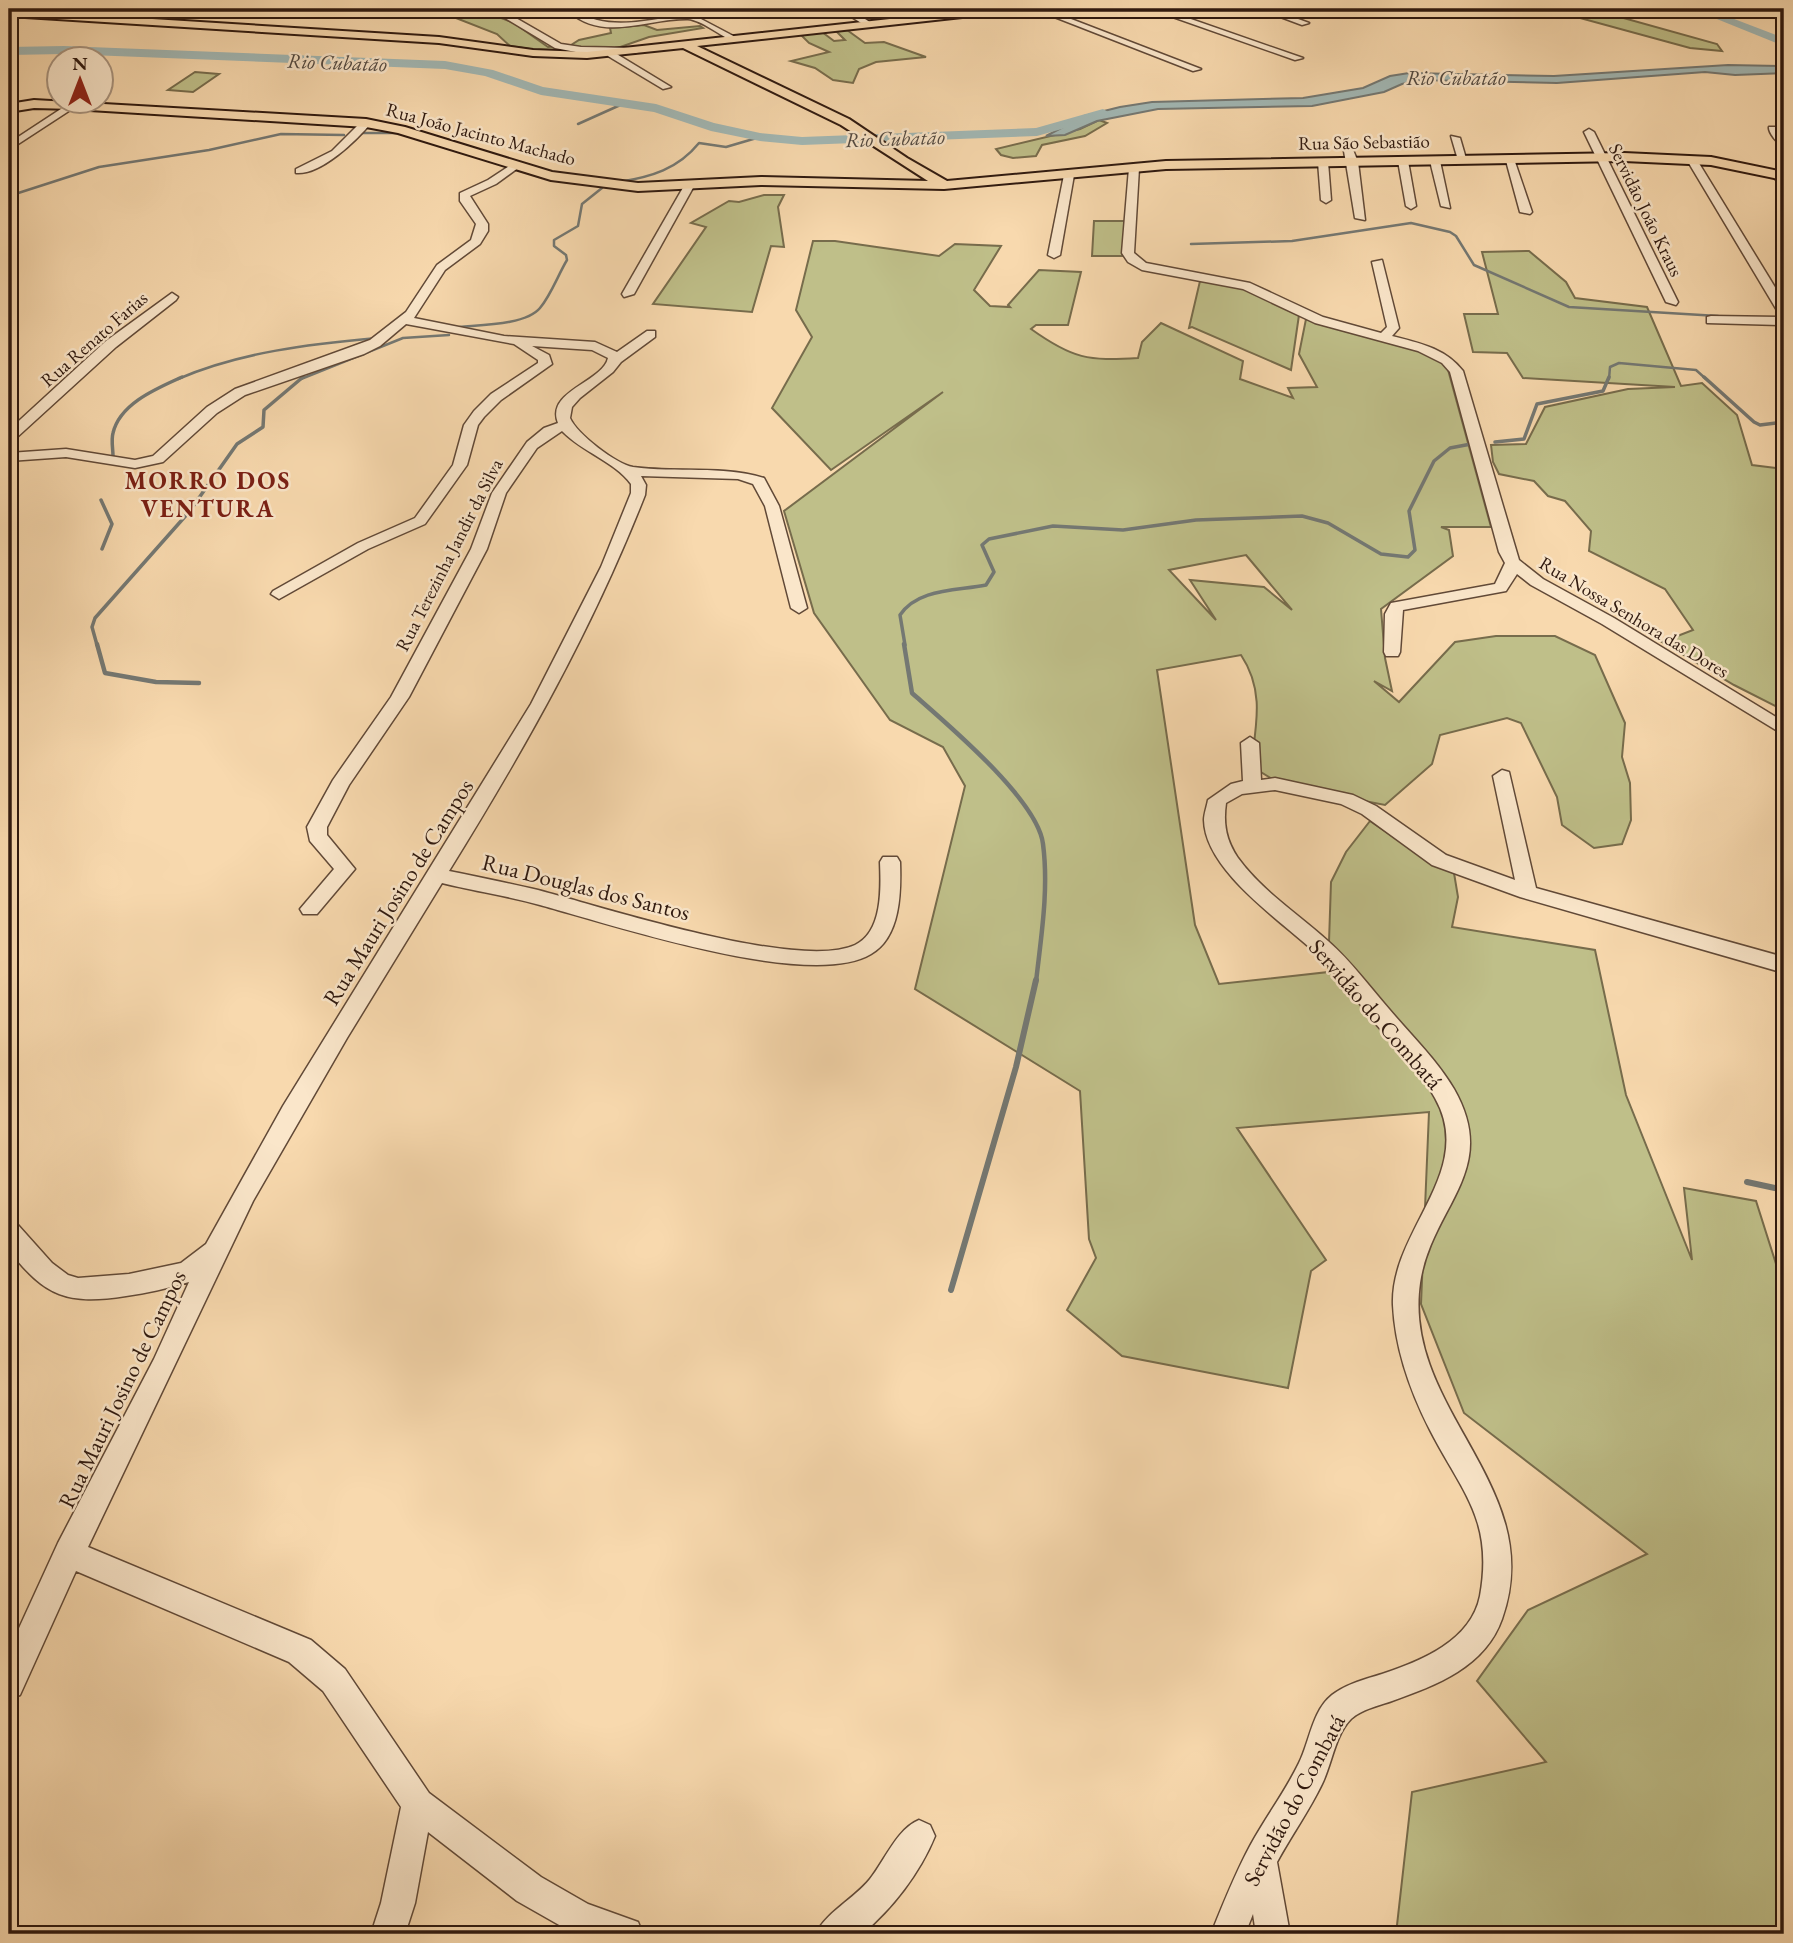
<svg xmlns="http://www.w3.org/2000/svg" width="1793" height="1943" font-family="'EB Garamond',serif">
<rect width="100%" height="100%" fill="#f8d9ae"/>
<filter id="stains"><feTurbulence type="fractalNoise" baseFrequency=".00286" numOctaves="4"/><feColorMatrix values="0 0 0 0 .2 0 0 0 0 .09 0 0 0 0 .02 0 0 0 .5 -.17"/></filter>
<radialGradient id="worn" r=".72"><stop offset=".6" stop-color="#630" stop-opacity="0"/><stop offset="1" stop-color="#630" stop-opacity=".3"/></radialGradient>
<g fill="#bfbf89" stroke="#776c4c" stroke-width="2" fill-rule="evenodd">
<polygon points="391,9 478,9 514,23 548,47 571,45 579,40 611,33 610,28 644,25 657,30 700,26 703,28 649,37 606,52 544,51 510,46 497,34 456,18 394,13"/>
<polygon points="1602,12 1717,44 1722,51 1690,48 1580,18"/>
<polygon points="847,30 865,43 884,42 926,57 876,62 859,69 853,83 833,80 815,68 791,61 829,52 809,43 801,35 822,32 834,41 845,40 836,31"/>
<polygon points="195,72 219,74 193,92 168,90"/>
<polygon points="1099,120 1107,123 1085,136 1042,145 1036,156 1013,158 1001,155 996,149 1080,129"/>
<polygon points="764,195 784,195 778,207 784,247 771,246 752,312 653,304 706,227 691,223 729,201 739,202"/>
<polygon points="1094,221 1125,221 1122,256 1092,256"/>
<path d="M 813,241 L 835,241 L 939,256 L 955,244 L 1001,246 L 974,290 L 990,306 L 1010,307 L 1008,305 L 1039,270 L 1081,272 L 1068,325 L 1036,325 L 1031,329 C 1073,359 1088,361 1138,358 L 1142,342 L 1161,323 L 1243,361 L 1240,379 L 1293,398 L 1288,388 L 1317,387 L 1299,354 L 1306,319 C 1348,332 1412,342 1447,366 L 1491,527 L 1441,527 L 1449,530 L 1453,556 L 1381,609 L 1385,658 L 1392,691 L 1374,681 L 1399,702 L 1455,642 L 1496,636 L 1555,636 L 1595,655 L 1625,723 L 1622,757 L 1630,783 L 1631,820 L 1622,844 L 1594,848 L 1562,825 L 1557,797 L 1521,723 L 1507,718 L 1440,735 L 1432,764 L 1385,805 L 1282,785 L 1251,766 C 1256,725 1265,691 1241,655 L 1157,670 L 1195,925 L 1219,984 L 1328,972 L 1331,882 L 1346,852 L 1370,821 L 1435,865 L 1454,873 L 1458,897 L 1452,927 L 1595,950 L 1626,1095 L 1692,1260 L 1684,1188 L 1756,1201 L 1784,1289 L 1784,1934 L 1396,1934 L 1412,1792 L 1546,1762 L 1477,1681 L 1528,1610 L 1647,1554 L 1464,1413 L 1421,1304 L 1429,1112 L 1237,1128 L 1326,1260 L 1311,1271 L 1288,1388 L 1122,1356 L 1067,1310 L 1096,1258 L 1089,1239 L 1080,1091 L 915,989 L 965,786 L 943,747 L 890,720 L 814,613 L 784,511 L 943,392 L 831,470 L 772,408 L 812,337 L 796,310 ZM 1246,555 L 1292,610 L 1264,587 L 1190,580 L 1216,620 L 1169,570 Z"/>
<polygon points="1529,251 1566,282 1575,298 1647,307 1681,386 1702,383 1737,415 1752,465 1784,469 1783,710 1734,685 1662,642 1693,630 1665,589 1589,551 1591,531 1565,501 1548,496 1534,481 1499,474 1493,462 1491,445 1526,444 1545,407 1628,389 1675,387 1523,378 1507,353 1473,352 1464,314 1498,314 1482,252"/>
<polygon points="1200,281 1238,286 1299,315 1291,370 1192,327 1189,328"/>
</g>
<polygon fill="#a2b8b5" stroke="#747873" stroke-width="2" points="1728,65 1784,66 1784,73 1735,75 1705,72 1557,83 1419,80 1402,84 1384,92 1312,106 1158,109 1097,121 1065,135 1046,136 1084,116 1120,107 1152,102 1303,98 1363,88 1390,76 1409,73 1554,76"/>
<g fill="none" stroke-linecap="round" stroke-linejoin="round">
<g stroke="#747873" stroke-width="2.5">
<polyline points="9,24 16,19 16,14"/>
<polyline points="578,124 627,102"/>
<polyline points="360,133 398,133"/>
<path d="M 619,182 C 651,177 678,169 699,143 L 726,147 L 760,137"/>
<polyline points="9,196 99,167 209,150 281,134 344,135"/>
<polyline points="1191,244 1292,241 1411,223 1450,232 1456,236 1474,265 1569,307 1718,316"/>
<path d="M 460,327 C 480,325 526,325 540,308 C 551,295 558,275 567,260 L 566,255 L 554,246 L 554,240 L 578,226 L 582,204 L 602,188"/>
<path d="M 178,379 C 240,352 311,344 377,338"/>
<polyline points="301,379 403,338 449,335"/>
<polyline points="1609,379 1610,367 1619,363 1696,370 1706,379"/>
</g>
<g stroke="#747873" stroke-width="3.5">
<polyline points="1704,377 1754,422 1760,425 1784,422"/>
<polyline points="1495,442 1524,439 1537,404 1603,391 1609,377"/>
<path d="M 113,456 C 113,449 111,440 113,433 C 120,403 158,388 182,377"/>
<polyline points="101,500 112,524 102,549"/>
<polyline points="97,645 92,627 95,618 189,512 237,444 263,427 264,410 303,377"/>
<path d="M 905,645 L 900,615 C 918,588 957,591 986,585 L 994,572 L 982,545 L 989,539 L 1053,526 L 1123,530 L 1196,520 L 1302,516 L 1328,523 L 1381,554 L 1408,557 L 1415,550 L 1409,511 L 1434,461 L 1450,448 L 1471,444"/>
</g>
<g stroke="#747873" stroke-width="4.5">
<polyline points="97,644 105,673 156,682 199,683"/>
<path d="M 904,644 L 912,693 C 946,723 1038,800 1043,844 C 1049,890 1041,937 1036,982"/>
</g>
<g stroke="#747873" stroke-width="6">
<polyline points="1747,1182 1784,1190"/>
<polyline points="951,1290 1016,1067 1036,980"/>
</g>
<g fill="#a2b8b5" fill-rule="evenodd">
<polygon points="1692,9 1708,9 1784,38 1784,46"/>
<polygon points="64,46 445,61 493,70 543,87 656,104 714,123 760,133 802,137 1036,128 1103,109 1110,113 1108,116 1037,136 802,145 760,141 711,131 654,112 541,95 485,76 445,69 64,54 9,55 9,47"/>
</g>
<defs>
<g id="minor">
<polygon points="490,9 500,9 561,44 581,47 638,48 638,52 635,53 615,53 671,87 663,89 608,56 607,53 581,53 555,48"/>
<path d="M 566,9 C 578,8 585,17 597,20 C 624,27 655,19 682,15 L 677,11 L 682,9 L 739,39 L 732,41 C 720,35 701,20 688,19 C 646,18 602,44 566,9 Z"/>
<polygon points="839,9 849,9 873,24 866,26"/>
<polygon points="915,9 926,9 942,16 935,18"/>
<polygon points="1034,9 1045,9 1201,69 1193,71"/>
<polygon points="1150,9 1162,9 1303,58 1295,60"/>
<polygon points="1259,9 1271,9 1309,23 1302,25"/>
<polygon points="1303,9 1315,9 1327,14 1323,17"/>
<polygon points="337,10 380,11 384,14 380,17 334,15"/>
<polygon points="70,103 78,105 9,150 9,143"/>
<path d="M 362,121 L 371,123 C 356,141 321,175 296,173 L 296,169 L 332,151 Z"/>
<path d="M 1769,127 L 1777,127 L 1784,137 L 1784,146 C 1778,145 1768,132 1769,127 Z"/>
<polygon points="1589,129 1594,132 1678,302 1676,305 1666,302 1584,132"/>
<polygon points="1451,136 1460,138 1467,162 1458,160"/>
<polygon points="1343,145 1351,145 1358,162 1365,220 1355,218"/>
<polygon points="1505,157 1514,159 1532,212 1530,214 1520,212"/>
<polygon points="1692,157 1697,160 1784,302 1784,316 1778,312 1687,160"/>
<polygon points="1403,158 1408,161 1416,206 1411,209 1406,206 1398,161"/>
<polygon points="1435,158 1440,161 1450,208 1441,206 1430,161"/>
<polygon points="1323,159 1328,162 1331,200 1326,203 1321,200 1318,162"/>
<path d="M 514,163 L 519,166 L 518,168 L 496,184 L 470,196 L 488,224 L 488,231 L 480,244 L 445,270 L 414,318 L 504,336 L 595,342 L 617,352 L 647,331 L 655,331 L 655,337 L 621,362 L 613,372 L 580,398 L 572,407 L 570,418 C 577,434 616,464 633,467 C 677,473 721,465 764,478 L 779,506 L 807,608 L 799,613 L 791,608 L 765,506 L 753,484 L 738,479 L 641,476 L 646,485 L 645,495 C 592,630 525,748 449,871 C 478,877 508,883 538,890 C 603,907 798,971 855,945 C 883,932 881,887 880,862 L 883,857 L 897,857 L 900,862 C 901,891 901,937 871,954 C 810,991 610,924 540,905 C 508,896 474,891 442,883 L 347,1038 L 253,1201 L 88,1547 L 311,1640 L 345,1669 L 429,1793 L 541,1877 L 588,1904 L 638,1922 L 643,1934 L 579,1934 L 568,1930 L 517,1901 L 428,1832 L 415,1903 L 405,1934 L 371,1934 L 381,1903 L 401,1807 L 323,1691 L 289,1662 L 76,1571 L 20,1695 L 9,1699 L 9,1650 L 58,1543 L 154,1359 L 189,1282 C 169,1288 147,1293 126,1296 C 68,1305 45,1297 9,1250 L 9,1222 L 18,1225 L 52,1263 L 68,1275 L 78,1278 L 129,1274 L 181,1263 L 206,1244 L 283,1106 L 531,704 L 601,567 L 631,493 L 631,484 C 614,461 582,452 562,431 L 537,448 L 506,493 L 487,549 L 409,697 L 349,785 L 327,827 L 327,835 L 355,869 L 317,914 L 303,914 L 300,909 L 334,869 L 310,841 L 307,827 L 333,780 L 391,697 L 471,549 L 492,493 L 527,442 L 544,428 L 558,423 C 545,391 603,382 608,358 L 592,350 L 532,346 L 549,355 L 552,364 L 501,400 L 484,417 L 478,425 L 467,465 L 425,524 L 368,549 L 279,599 L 271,594 L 273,591 L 358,543 L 415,518 L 453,465 L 464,425 L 474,411 L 491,394 L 538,363 L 538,360 L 514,344 L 406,324 L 380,346 L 364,354 L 245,395 L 217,413 L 163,462 L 135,468 L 66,457 L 9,461 L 9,453 L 66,449 L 135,460 L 153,456 L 207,407 L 235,389 L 370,340 L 406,312 L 437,265 L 471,240 L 476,224 L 460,201 L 460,193 L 488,180 Z"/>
<path d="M 1134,165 L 1139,168 L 1134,253 L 1146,263 L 1250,283 L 1323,317 L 1381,333 L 1387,327 L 1372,262 L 1382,260 L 1399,328 L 1392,336 C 1419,343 1445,348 1463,371 L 1519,560 L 1543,579 L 1614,618 L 1784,722 L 1784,735 L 1602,624 L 1531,585 L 1517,574 L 1506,591 L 1403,610 L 1400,652 L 1398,656 L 1386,656 L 1384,652 L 1385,614 L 1391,603 L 1495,584 L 1505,563 L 1499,552 L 1450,372 L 1442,363 L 1418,351 L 1315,323 L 1243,289 L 1142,270 L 1128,262 L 1122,253 L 1129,168 Z"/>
<polygon points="1069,172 1074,175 1060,255 1054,258 1048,255 1064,175"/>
<polygon points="1773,172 1781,172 1784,177 1784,187 1780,186 1772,174"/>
<polygon points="689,183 694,186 634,294 624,297 622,294 684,186"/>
<polygon points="172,293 178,297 176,300 116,347 14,440 9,441 9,430 106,341"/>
<polygon points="1711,316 1784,317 1784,325 1707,323 1707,317"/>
<path d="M 1250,737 L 1259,743 L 1261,780 L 1275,778 L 1353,795 L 1376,806 L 1446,855 L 1515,880 L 1493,776 L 1502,770 L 1509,772 L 1536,888 L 1784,957 L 1784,973 L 1520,897 L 1432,865 L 1362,814 L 1341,804 L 1275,790 L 1242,794 L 1226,803 C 1223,824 1226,840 1238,858 C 1262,891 1298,914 1328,941 C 1351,961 1369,986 1389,1009 C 1411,1035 1436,1059 1454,1089 C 1501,1171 1431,1207 1420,1283 C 1402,1410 1549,1487 1502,1619 C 1485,1667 1437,1685 1392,1701 C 1378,1706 1362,1709 1351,1719 C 1335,1735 1332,1764 1322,1784 C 1309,1811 1291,1836 1277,1862 L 1290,1934 L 1256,1934 L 1253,1914 L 1245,1934 L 1211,1934 C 1223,1904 1235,1874 1250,1846 C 1265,1818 1285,1792 1299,1763 C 1310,1741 1312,1711 1332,1695 C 1346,1684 1366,1679 1382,1674 C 1421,1661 1471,1641 1480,1596 C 1494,1519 1461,1491 1430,1430 C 1410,1391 1395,1348 1393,1305 C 1390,1230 1477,1172 1435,1098 C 1420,1070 1396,1047 1375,1023 C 1357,1001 1342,979 1322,959 C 1288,925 1205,873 1204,820 C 1204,814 1207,806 1208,800 L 1231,784 L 1243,781 L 1241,743 Z"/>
<path d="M 919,1820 L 930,1825 L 935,1836 C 920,1873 892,1909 862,1934 L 816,1934 C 824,1914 855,1898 870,1879 C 885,1860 897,1829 919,1820 Z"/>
</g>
<polygon id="major" points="981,9 1013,9 1008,12 697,46 849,119 907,158 947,181 1166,161 1624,153 1711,157 1784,172 1784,180 1711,165 1624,161 1166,169 944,189 761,185 638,191 551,180 398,133 366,127 73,109 34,108 9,112 9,104 34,100 366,119 405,127 552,172 638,183 761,177 928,181 841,125 683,48 587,58 533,56 439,43 9,16 9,10 439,37 533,50 587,52"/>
</defs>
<use href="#minor" stroke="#614937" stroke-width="3"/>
<use href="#major" stroke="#2f190f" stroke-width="4"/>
<use href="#minor" fill="#fae6ca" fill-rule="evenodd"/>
<use href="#major" fill="#f8d9ae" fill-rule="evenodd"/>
</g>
<g text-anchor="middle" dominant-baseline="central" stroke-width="5" stroke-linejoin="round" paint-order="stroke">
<g font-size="19" fill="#2f190f" stroke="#fae6ca">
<text transform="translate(481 134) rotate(15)">Rua João Jacinto Machado</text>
<text transform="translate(1364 142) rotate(-1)">Rua São Sebastião</text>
<text transform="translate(1646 210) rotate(64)">Servidão João Kraus</text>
<text transform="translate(94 339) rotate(-41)">Rua Renato Farias</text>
<text transform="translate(449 555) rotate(-63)">Rua Terezinha Jandir da Silva</text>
<text transform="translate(1634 617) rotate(31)">Rua Nossa Senhora das Dores</text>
</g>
<g font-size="21" font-style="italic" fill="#524941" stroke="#fae6ca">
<text transform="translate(337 62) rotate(2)">Rio Cubatão</text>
<text x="1456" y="77">Rio Cubatão</text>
<text transform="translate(895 138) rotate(-2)">Rio Cubatão</text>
</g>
<g font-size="23" fill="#2f190f" stroke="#fae6ca">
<text transform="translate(586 887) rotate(14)">Rua Douglas dos Santos</text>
<text transform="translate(398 892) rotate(-58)">Rua Mauri Josino de Campos</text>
<text transform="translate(1376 1014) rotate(49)">Servidão do Combatá</text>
<text transform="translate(122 1389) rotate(-64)">Rua Mauri Josino de Campos</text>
<text transform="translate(1294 1800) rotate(-62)">Servidão do Combatá</text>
</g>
<g font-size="24" font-weight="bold" letter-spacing="2" fill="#7a1f14" stroke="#fae6ca">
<text x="208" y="480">MORRO DOS<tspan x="208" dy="28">VENTURA</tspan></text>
</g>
</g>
<rect width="1793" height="1943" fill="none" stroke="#f8d9ae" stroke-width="35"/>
<rect x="10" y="10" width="1772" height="1922" fill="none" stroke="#2f190f" stroke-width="3.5"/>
<rect x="18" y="18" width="1758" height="1908" fill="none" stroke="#2f190f" stroke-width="2"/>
<g transform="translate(80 80)"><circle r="33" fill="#fae6ca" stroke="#a9947f" stroke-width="2"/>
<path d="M0-5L12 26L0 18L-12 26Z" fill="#8f2418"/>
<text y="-10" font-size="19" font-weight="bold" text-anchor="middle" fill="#2f190f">N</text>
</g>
<rect width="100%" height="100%" filter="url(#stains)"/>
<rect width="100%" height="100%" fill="url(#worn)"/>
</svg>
